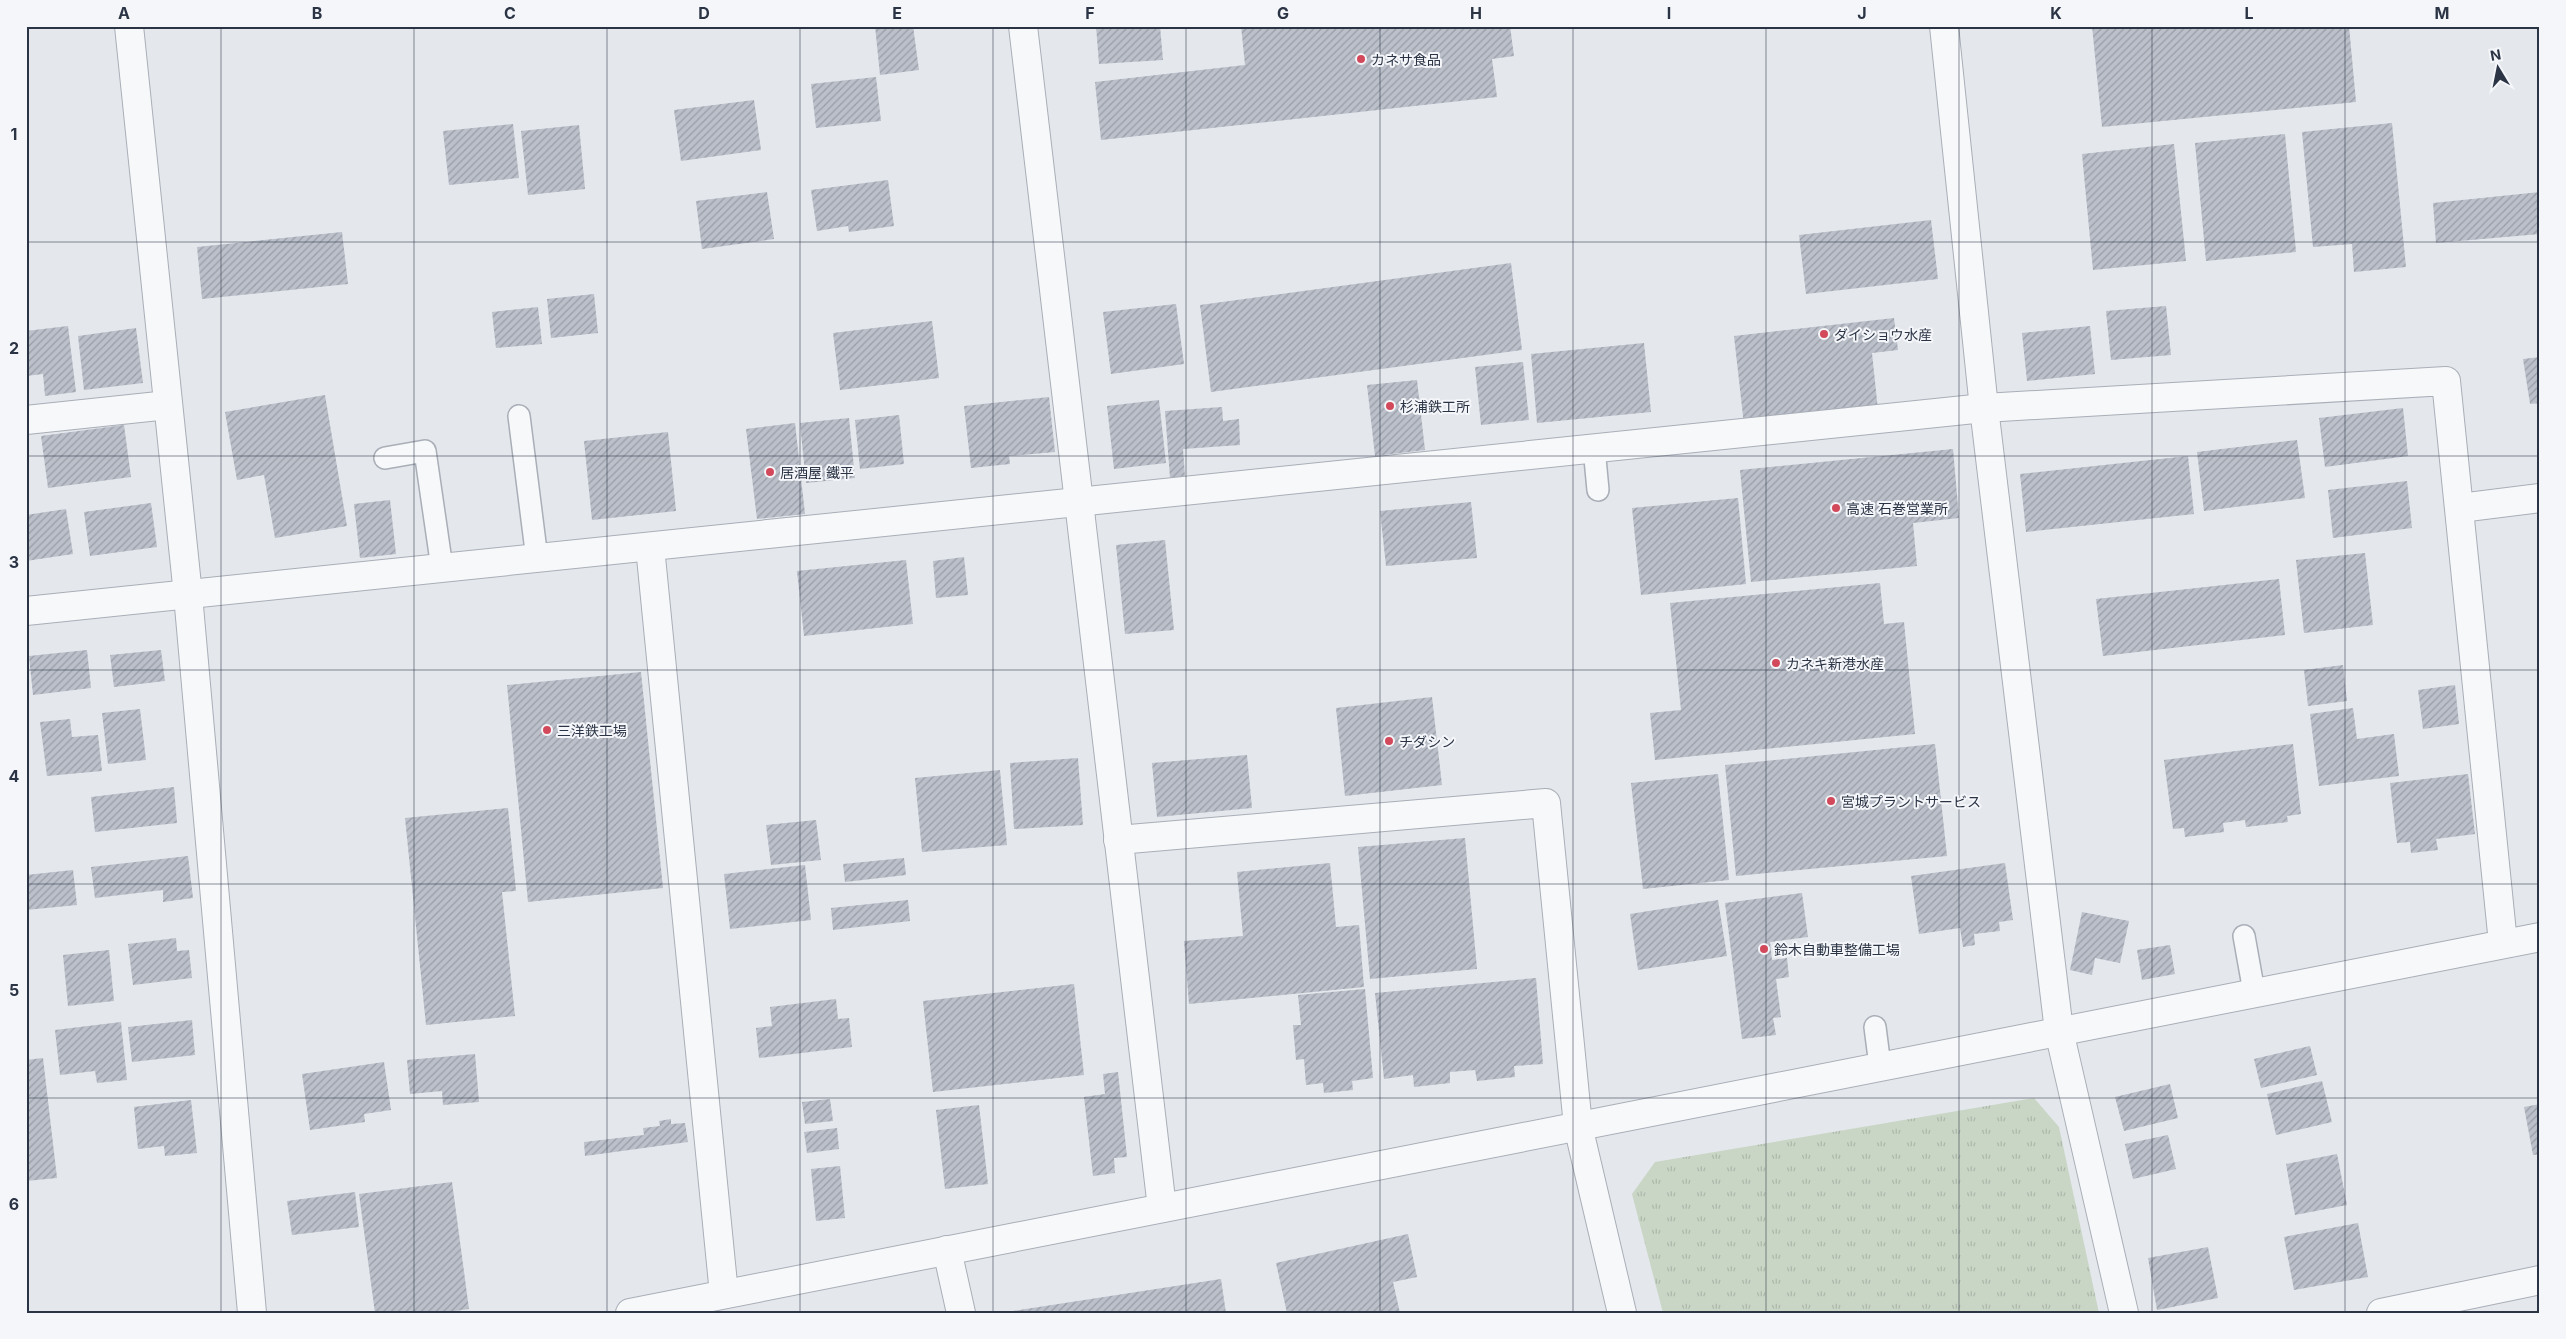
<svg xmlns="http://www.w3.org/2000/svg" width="2566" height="1339" font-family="Inter,'Noto Sans JP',sans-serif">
<defs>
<pattern id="park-tufts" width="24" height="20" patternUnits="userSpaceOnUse" patternTransform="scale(1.25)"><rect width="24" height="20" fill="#c9d6c5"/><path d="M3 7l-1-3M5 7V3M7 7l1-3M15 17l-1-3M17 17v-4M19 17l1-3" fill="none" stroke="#adb8ab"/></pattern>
<pattern id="building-hatch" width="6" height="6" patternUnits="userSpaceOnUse" patternTransform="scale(1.25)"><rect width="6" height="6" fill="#bbc0ca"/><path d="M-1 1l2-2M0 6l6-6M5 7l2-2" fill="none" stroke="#989da6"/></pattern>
</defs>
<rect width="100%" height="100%" fill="#e4e7ec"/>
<polygon fill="url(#park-tufts)" points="2034,1098 2059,1127 2099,1313 1663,1313 1632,1194 1655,1162"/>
<g fill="url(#building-hatch)">
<polygon points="875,26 913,26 919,70 880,75"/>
<polygon points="1096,26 1160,26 1163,60 1099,64"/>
<polygon points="1241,26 1510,26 1514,56 1492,59 1497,97 1101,140 1095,82 1245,65"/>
<polygon points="2092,26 2349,26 2356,102 2102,127"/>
<polygon points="876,77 881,121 816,128 811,84"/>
<polygon points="754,100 761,150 681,161 674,110"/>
<polygon points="2392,123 2406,267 2354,272 2352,244 2313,247 2302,132"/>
<polygon points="513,124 519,178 449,185 443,131"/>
<polygon points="579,125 585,189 528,195 521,131"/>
<polygon points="2285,134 2296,252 2206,261 2195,143"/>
<polygon points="2174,144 2186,261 2093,270 2082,154"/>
<polygon points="888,180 894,226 849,232 848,226 817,231 811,190"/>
<polygon points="767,192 774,239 702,249 696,201"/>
<polygon points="2540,192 2540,234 2436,243 2433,203"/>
<polygon points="1931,220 1938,279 1806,294 1799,235"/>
<polygon points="342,232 348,284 202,299 197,247"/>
<polygon points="1511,263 1522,350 1211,392 1200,305"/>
<polygon points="594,294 598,333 551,338 547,299"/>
<polygon points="1176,304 1184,364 1111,374 1103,312"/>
<polygon points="2166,306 2171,355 2111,360 2106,311"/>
<polygon points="538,307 542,344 496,348 492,312"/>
<polygon points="1894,318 1898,350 1872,353 1878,410 1744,425 1734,336"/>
<polygon points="932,321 939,378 840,390 833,333"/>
<polygon points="68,326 76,392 45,396 43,374 26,376 26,331"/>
<polygon points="2090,326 2095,374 2027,381 2022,333"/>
<polygon points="136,328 143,383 84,390 78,336"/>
<polygon points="1644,343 1651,412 1537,423 1531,354"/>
<polygon points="2540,357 2540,403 2530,404 2523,359"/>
<polygon points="1523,362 1529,420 1481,425 1475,367"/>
<polygon points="1417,380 1425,450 1375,456 1367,385"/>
<polygon points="325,395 347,526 275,538 264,475 237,480 225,412"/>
<polygon points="1049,397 1055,452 1009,456 1010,464 971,468 964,406"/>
<polygon points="1159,400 1166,463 1114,469 1107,406"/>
<polygon points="1222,407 1223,421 1239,419 1240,445 1183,449 1185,477 1170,478 1165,411"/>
<polygon points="2403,408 2408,456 2325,467 2319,418"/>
<polygon points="899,415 904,464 860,469 855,420"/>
<polygon points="849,418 855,478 806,483 800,423"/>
<polygon points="795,423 805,514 757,519 746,429"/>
<polygon points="124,425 131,477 48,488 41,436"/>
<polygon points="668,432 676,511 592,520 584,441"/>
<polygon points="2297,440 2305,498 2204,511 2197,452"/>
<polygon points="1953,449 1959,518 1913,523 1917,566 1751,582 1740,470"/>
<polygon points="2188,456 2194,514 2026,532 2020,474"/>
<polygon points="2407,481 2412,528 2333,538 2328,490"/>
<polygon points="1738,498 1746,584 1641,595 1632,508"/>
<polygon points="390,500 396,554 360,558 354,504"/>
<polygon points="1471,502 1477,558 1386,566 1380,511"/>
<polygon points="151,503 157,547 90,556 84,512"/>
<polygon points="66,509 73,554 26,561 26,515"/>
<polygon points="1165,540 1174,630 1125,634 1116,545"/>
<polygon points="2365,553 2373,625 2304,633 2296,560"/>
<polygon points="964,557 968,595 936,598 933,561"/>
<polygon points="906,560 913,624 804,636 797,571"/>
<polygon points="2279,579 2285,635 2103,656 2096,599"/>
<polygon points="1880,583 1884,624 1904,622 1915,734 1655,760 1650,713 1681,710 1670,603"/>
<polygon points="87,650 91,688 33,695 29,656"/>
<polygon points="161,650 165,681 114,687 110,655"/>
<polygon points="2343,665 2347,701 2308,706 2304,670"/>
<polygon points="641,672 663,888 528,902 507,685"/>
<polygon points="2455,685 2459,724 2423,729 2418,690"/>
<polygon points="1432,697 1442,785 1345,796 1336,708"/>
<polygon points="2353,708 2357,739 2394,734 2399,776 2319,786 2310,714"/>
<polygon points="140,709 146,760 108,764 102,713"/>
<polygon points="70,719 72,737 98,735 102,771 47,776 40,722"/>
<polygon points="1935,744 1947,856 1736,876 1725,765"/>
<polygon points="2293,744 2301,814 2287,816 2288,822 2246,827 2245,820 2223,823 2224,832 2185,837 2184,828 2173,829 2164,760"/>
<polygon points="1247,755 1252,808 1157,817 1152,763"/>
<polygon points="1078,758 1083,825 1014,829 1010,763"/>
<polygon points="1000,770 1007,845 922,852 915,778"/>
<polygon points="1718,774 1729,880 1643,889 1631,783"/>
<polygon points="2468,774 2475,834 2436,839 2438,850 2411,853 2410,842 2397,843 2390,783"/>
<polygon points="174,787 177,823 95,832 91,797"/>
<polygon points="508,808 516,891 502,892 515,1016 426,1025 405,818"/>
<polygon points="816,820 821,860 771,865 766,825"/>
<polygon points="1465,838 1477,969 1370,979 1358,847"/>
<polygon points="188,856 193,898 163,902 163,890 95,898 91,867"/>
<polygon points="904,858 906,875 845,882 843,864"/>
<polygon points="1330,863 1336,927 1359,925 1364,987 1189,1004 1184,941 1243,936 1237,872"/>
<polygon points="2005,863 2013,920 1999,922 2000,931 1974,934 1975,945 1963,947 1960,928 1919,934 1911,876"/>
<polygon points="805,865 811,920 730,929 724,874"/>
<polygon points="73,870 77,905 26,910 26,875"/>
<polygon points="1802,893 1808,937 1770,942 1772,960 1787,958 1789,977 1776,979 1781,1017 1773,1018 1776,1035 1742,1039 1725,903"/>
<polygon points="908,900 910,921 833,930 831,908"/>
<polygon points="1718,900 1727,956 1638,970 1630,914"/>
<polygon points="2082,912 2129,921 2120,963 2095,958 2092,975 2070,970"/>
<polygon points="176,938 177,951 189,950 192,978 133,985 128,944"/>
<polygon points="2170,945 2175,974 2142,980 2137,950"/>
<polygon points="109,950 114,1001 68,1006 63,955"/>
<polygon points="1536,978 1543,1064 1514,1066 1515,1077 1477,1081 1475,1070 1450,1072 1450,1083 1414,1087 1413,1075 1384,1079 1375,993"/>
<polygon points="1074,984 1084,1075 933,1092 923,1001"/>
<polygon points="1365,989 1373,1078 1352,1081 1353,1090 1324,1093 1323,1083 1306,1085 1304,1059 1296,1060 1293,1025 1301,1025 1298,995"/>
<polygon points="836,999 838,1019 849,1018 852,1047 759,1058 756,1028 772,1026 770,1007"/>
<polygon points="192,1020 195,1055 132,1062 128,1027"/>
<polygon points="121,1022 127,1080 97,1083 95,1071 60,1075 55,1030"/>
<polygon points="2310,1046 2317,1075 2261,1088 2254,1059"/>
<polygon points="475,1054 479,1102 443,1105 442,1091 410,1094 407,1060"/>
<polygon points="43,1058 57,1178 26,1181 26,1060"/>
<polygon points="384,1062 391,1110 364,1114 365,1122 310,1130 302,1074"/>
<polygon points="1118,1072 1127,1157 1114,1158 1115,1173 1093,1176 1084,1097 1105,1094 1103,1074"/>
<polygon points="2322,1081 2332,1122 2276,1135 2267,1094"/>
<polygon points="2170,1084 2178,1118 2124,1131 2115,1097"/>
<polygon points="830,1099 833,1121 805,1124 802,1102"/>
<polygon points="191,1100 197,1153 165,1156 164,1146 138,1149 134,1107"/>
<polygon points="2540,1104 2540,1154 2533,1155 2524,1107"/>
<polygon points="979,1105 988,1184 945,1189 936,1110"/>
<polygon points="671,1119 671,1124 685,1123 688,1142 585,1156 584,1142 644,1135 643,1128 660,1126 659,1121"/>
<polygon points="837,1128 839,1149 807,1153 804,1132"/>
<polygon points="2168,1135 2176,1169 2133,1179 2125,1144"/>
<polygon points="2337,1154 2347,1205 2295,1215 2286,1164"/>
<polygon points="840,1166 845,1218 816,1221 811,1169"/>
<polygon points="452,1182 469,1309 442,1313 375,1313 359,1194"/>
<polygon points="355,1192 359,1227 292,1235 287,1201"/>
<polygon points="2358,1223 2368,1277 2294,1290 2284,1237"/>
<polygon points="1408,1234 1417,1277 1393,1282 1400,1313 1287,1313 1276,1263"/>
<polygon points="2208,1247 2218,1298 2157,1310 2148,1258"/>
<polygon points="1221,1279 1226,1313 1006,1313 1006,1312"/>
</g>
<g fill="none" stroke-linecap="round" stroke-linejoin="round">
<defs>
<g id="lane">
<polyline points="519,416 537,559"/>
<polyline points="1594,448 1598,490"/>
<polyline points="385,458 425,451 442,568"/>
<polyline points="2244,936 2254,992"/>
<polyline points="1875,1027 1880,1066"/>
</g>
<g id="street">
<polyline points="129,26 188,595 252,1313"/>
<polyline points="1023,26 1162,1208"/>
<polyline points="1944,26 1984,408 2059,1031 2124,1313"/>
<polyline points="26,420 168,405"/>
<polyline points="2460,508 2540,498"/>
<polyline points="650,547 724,1294"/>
<polyline points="26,611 1984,408 2446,381 2503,943"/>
<polyline points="1118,840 1546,803 1578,1126 1622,1313"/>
<polyline points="947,1250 961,1313"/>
<polyline points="630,1313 2540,937"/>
<polyline points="2381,1313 2540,1280"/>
</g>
</defs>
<use href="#lane" stroke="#a9aeb7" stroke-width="24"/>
<use href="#street" stroke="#a9aeb7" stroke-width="30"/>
<use href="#lane" stroke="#f7f8fa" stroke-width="21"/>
<use href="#street" stroke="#f7f8fa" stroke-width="28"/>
</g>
<path fill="none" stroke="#2b3445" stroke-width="1" stroke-opacity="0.55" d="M 221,26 L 221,1313M 414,26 L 414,1313M 607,26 L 607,1313M 800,26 L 800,1313M 993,26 L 993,1313M 1186,26 L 1186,1313M 1380,26 L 1380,1313M 1573,26 L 1573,1313M 1766,26 L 1766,1313M 1959,26 L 1959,1313M 2152,26 L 2152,1313M 2345,26 L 2345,1313M 26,242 L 2540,242M 26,456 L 2540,456M 26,670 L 2540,670M 26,884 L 2540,884M 26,1098 L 2540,1098"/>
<g fill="#d1495b" stroke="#f4f6f9" stroke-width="2">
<circle cx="1361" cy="59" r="5"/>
<circle cx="1824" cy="334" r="5"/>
<circle cx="1390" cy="406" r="5"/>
<circle cx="770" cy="472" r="5"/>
<circle cx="1836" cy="508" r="5"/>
<circle cx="1776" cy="663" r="5"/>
<circle cx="547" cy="730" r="5"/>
<circle cx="1389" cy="741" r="5"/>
<circle cx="1831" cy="801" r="5"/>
<circle cx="1764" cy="949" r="5"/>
</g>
<g text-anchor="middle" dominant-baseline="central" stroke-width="4" stroke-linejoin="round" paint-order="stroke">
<g font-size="14" fill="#2b3445" stroke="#f4f6f9" text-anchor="start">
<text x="1371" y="59">カネサ食品</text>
<text x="1834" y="334">ダイショウ水産</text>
<text x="1400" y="406">杉浦鉄工所</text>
<text x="780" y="472">居酒屋 鐵平</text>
<text x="1846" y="508">高速 石巻営業所</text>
<text x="1786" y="663">カネキ新港水産</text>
<text x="557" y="730">三洋鉄工場</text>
<text x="1399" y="741">チダシン</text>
<text x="1841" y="801">宮城プラントサービス</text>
<text x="1774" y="949">鈴木自動車整備工場</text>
</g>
</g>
<rect width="2566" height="1339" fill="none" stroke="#f4f6f9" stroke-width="55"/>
<g transform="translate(2498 68) rotate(350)" stroke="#f4f6f9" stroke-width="4" paint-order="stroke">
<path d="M0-4L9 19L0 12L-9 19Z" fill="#2b3445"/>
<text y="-8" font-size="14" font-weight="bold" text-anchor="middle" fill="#2b3445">N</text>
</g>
<rect x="28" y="28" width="2510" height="1284" fill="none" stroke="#2b3445" stroke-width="2"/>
<g font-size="16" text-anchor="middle" font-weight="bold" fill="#2b3445">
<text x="124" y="19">A</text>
<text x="317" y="19">B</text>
<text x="510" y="19">C</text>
<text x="704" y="19">D</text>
<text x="897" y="19">E</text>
<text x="1090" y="19">F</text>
<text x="1283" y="19">G</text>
<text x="1476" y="19">H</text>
<text x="1669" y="19">I</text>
<text x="1862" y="19">J</text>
<text x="2056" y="19">K</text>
<text x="2249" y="19">L</text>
<text x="2442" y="19">M</text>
<text x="14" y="140">1</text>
<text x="14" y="354">2</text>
<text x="14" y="568">3</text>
<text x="14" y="782">4</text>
<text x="14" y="996">5</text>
<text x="14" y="1210">6</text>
</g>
</svg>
